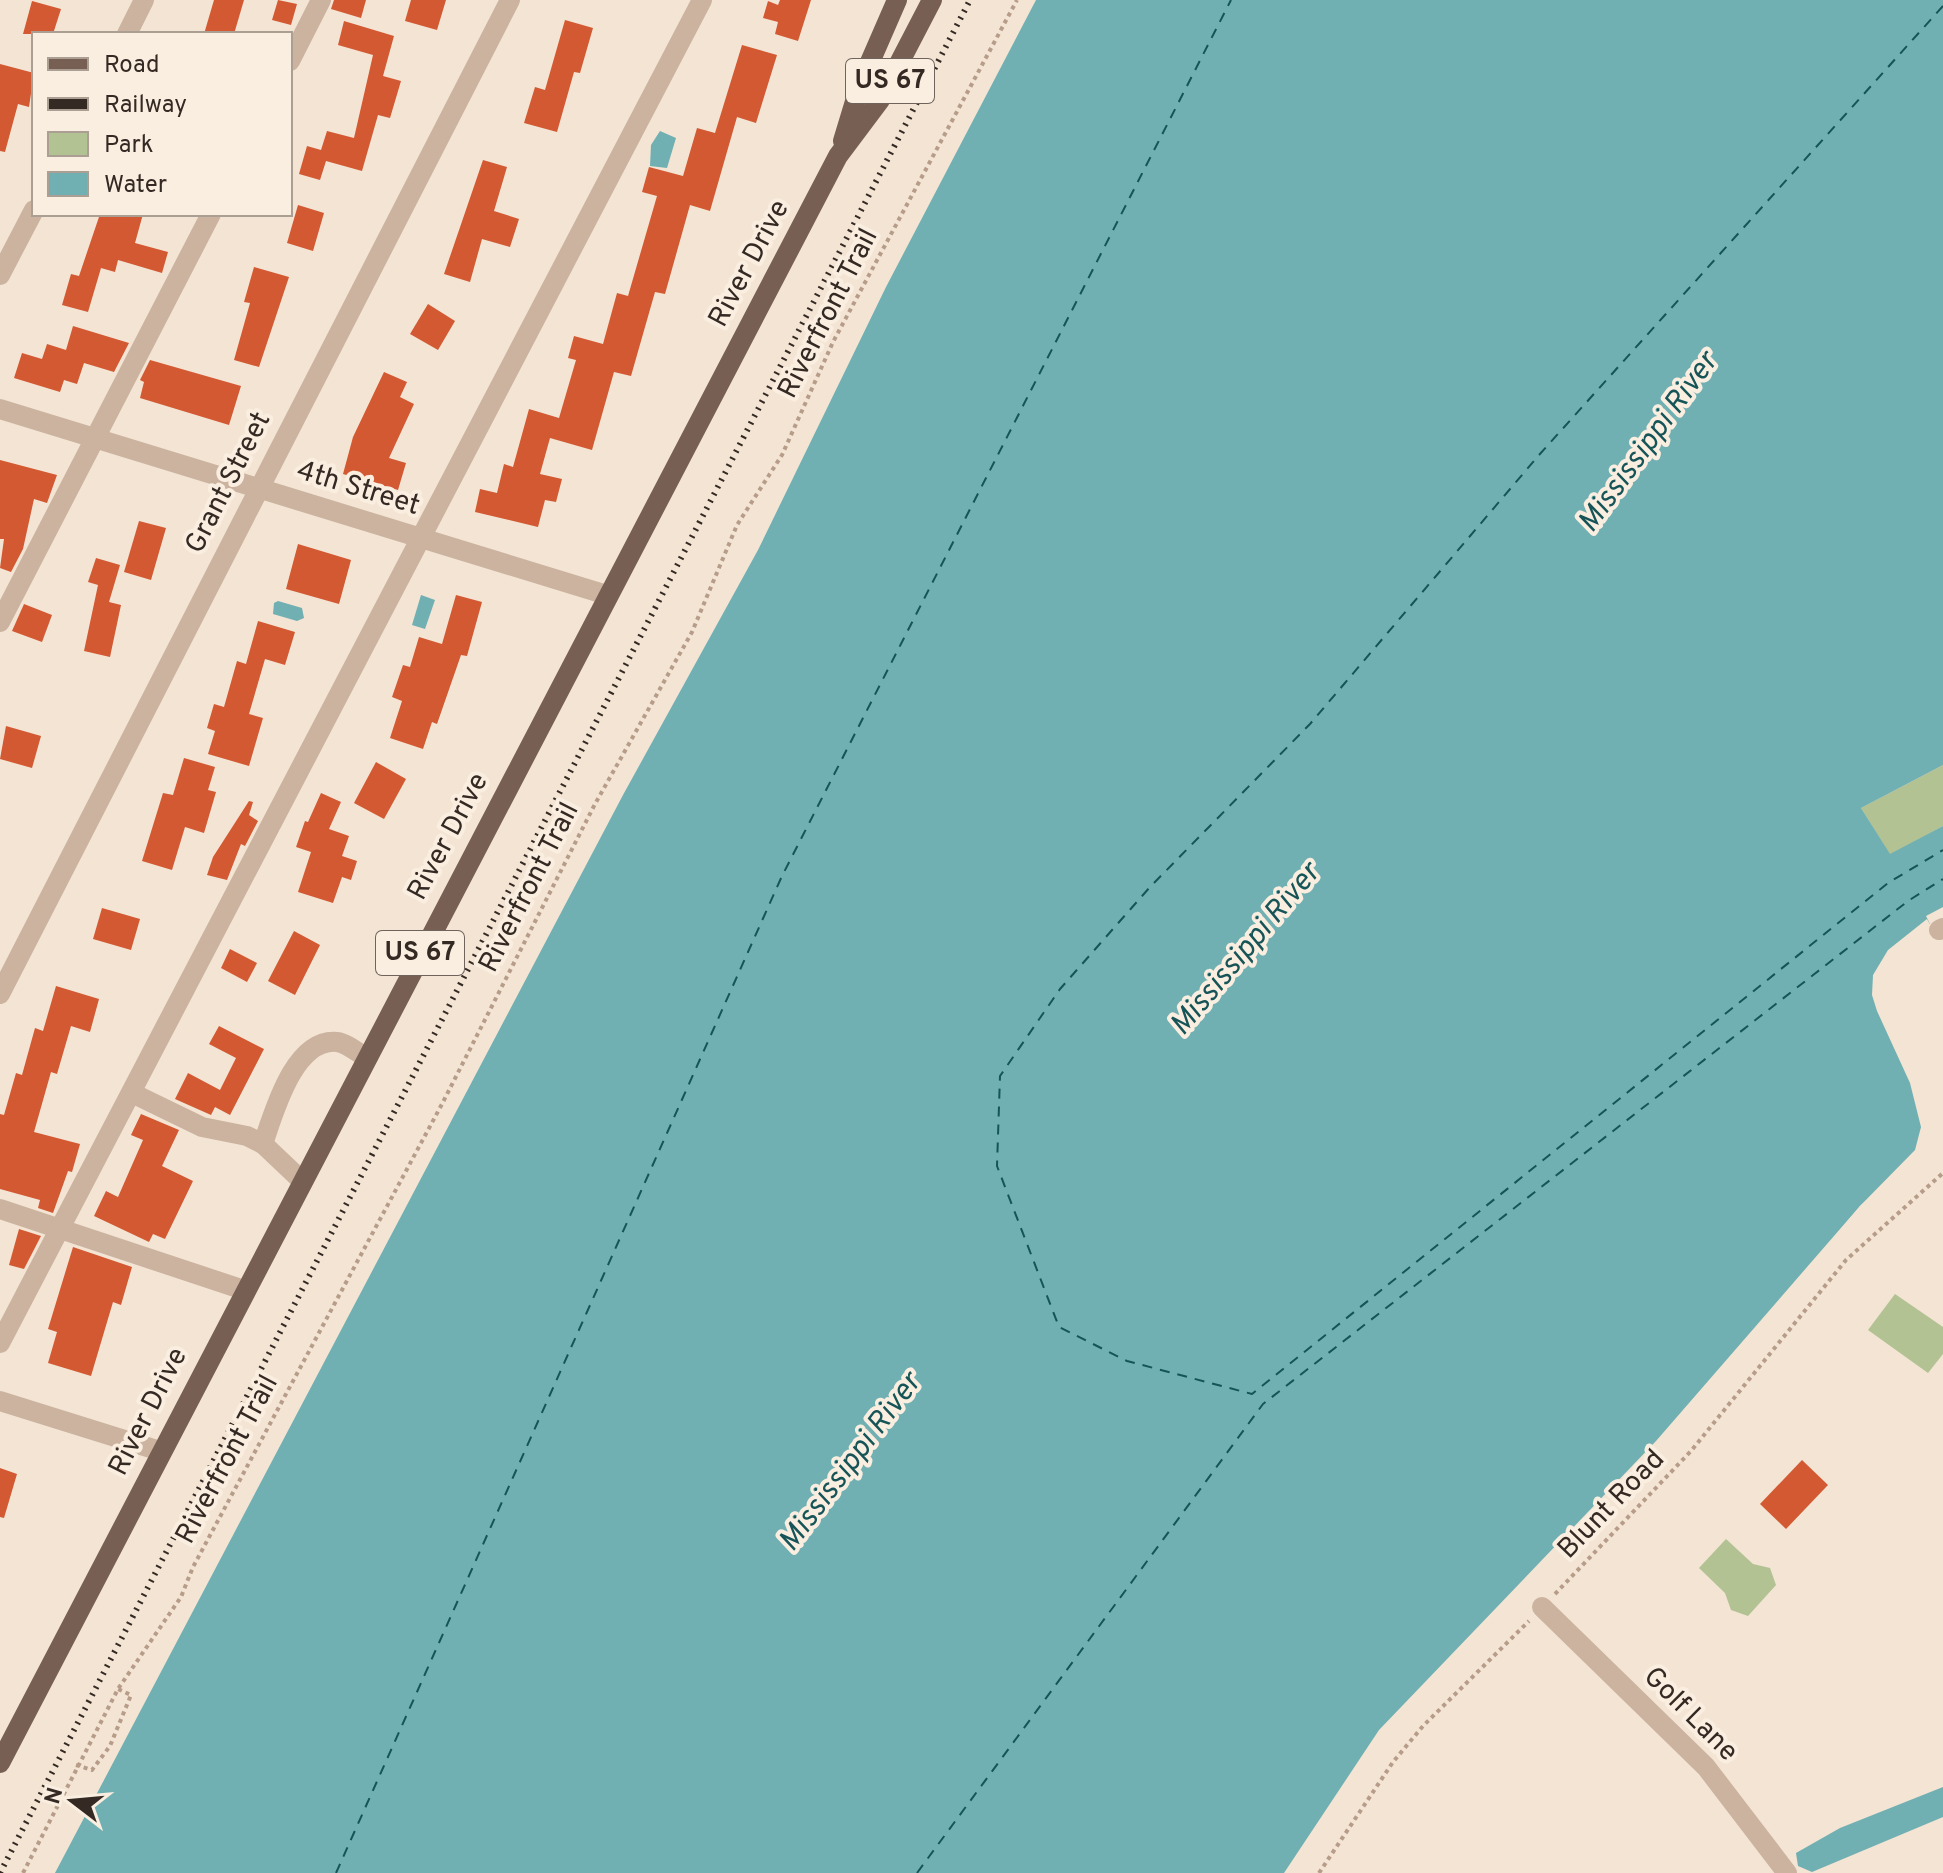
<svg xmlns="http://www.w3.org/2000/svg" width="1943" height="1873" font-family="Overpass,sans-serif">
<rect width="100%" height="100%" fill="#f3e4d4"/>
<g fill="#b2c293">
<polygon points="1943,765 1943,826 1890,855 1861,808"/>
<polygon points="1895,1294 1943,1327 1943,1354 1928,1373 1868,1330"/>
<polygon points="1726,1539 1753,1564 1770,1568 1776,1585 1748,1616 1731,1610 1725,1593 1699,1568"/>
</g>
<g fill="#70afb2">
<polygon points="1036,0 1943,0 1943,765 1861,808 1890,854 1943,826 1943,907 1926,916 1930,924 1888,959 1878,999 1927,1110 1919,1154 1860,1206 1654,1455 1379,1732 1285,1873 55,1873 623,795 758,550 886,287"/>
<polygon points="660,131 676,138 667,168 650,166 651,145"/>
<polygon points="421,595 435,600 425,629 412,625"/>
<polygon points="278,601 302,608 304,618 297,621 273,614 274,603"/>
<polygon points="1943,1787 1943,1817 1812,1872 1798,1866 1796,1853 1840,1828"/>
</g>
<polygon fill="#f3e4d4" points="1927,919 1932,928 1891,962 1882,998 1931,1110 1923,1156 1863,1208 1657,1457 1382,1735 1290,1873 1284,1873 1379,1730 1656,1441 1860,1206 1915,1150 1921,1127 1910,1083 1877,1011 1872,995 1873,975 1888,950"/>
<g fill="none" stroke-linecap="round" stroke-linejoin="round">
<g stroke="#165458" stroke-width="2" stroke-dasharray="10 8" stroke-linecap="butt">
<polyline points="1943,6 1539,455 1310,724 1150,887 1060,989 1000,1076 997,1166 1059,1327 1127,1361 1252,1394 1888,883 1943,850"/>
<polyline points="336,1873 782,876 1231,0"/>
<polyline points="917,1873 1263,1404 1908,901 1943,879"/>
</g>
</g>
<g fill="#d25932">
<polygon points="214,0 244,0 234,34 204,34"/>
<polygon points="278,0 297,4 291,25 272,20"/>
<polygon points="334,0 366,0 361,18 331,9"/>
<polygon points="411,0 446,0 437,30 405,21"/>
<polygon points="780,0 811,0 798,41 775,34 778,22 763,18 768,1 778,5"/>
<polygon points="32,1 61,9 53,34 23,34"/>
<polygon points="565,20 593,28 580,73 574,72 557,132 524,123 535,87 545,90"/>
<polygon points="344,21 394,36 383,76 401,81 390,118 378,115 362,171 326,161 320,180 299,174 307,146 321,150 327,131 354,138 373,55 338,45"/>
<polygon points="742,45 777,55 756,123 737,117 710,211 690,205 665,294 655,292 631,376 614,372 592,450 550,438 540,474 562,479 556,502 545,500 538,527 475,512 480,489 497,493 504,464 513,467 529,409 559,418 576,360 568,358 574,336 603,344 617,293 628,296 657,196 642,192 649,167 683,176 697,128 715,133"/>
<polygon points="0,64 34,73 29,107 18,104 5,152 0,151"/>
<polygon points="483,160 507,167 494,211 519,219 510,247 482,239 470,282 444,274"/>
<polygon points="298,205 324,213 313,251 287,243"/>
<polygon points="100,214 143,214 135,243 168,252 162,273 118,260 115,272 101,268 88,312 62,305 71,274 79,276"/>
<polygon points="254,267 289,277 259,367 234,360 250,303 244,302"/>
<polygon points="428,304 455,321 438,350 410,334"/>
<polygon points="73,326 129,343 114,372 84,363 77,384 64,380 60,392 14,378 22,353 42,359 47,344 66,350"/>
<polygon points="150,360 241,386 229,425 140,398 144,382 140,380"/>
<polygon points="384,372 407,382 400,397 414,404 389,458 406,463 398,490 343,474 353,437"/>
<polygon points="0,460 57,475 47,503 34,499 23,549 11,572 0,568 4,539 0,539"/>
<polygon points="139,521 166,528 151,580 124,572"/>
<polygon points="298,544 351,560 339,604 286,589"/>
<polygon points="96,558 120,565 109,602 121,605 110,657 84,651 98,585 88,582"/>
<polygon points="456,595 482,602 467,656 461,655 437,724 432,722 423,749 390,738 402,701 392,697 403,665 410,667 419,637 442,644"/>
<polygon points="24,604 52,615 42,642 12,631"/>
<polygon points="258,621 295,632 285,665 265,659 249,714 263,718 249,766 208,754 215,731 207,728 214,704 224,707 237,661 246,664"/>
<polygon points="6,726 41,736 32,768 0,759"/>
<polygon points="184,758 215,767 208,790 216,792 204,833 185,827 172,870 142,861 163,793 173,795"/>
<polygon points="376,762 406,779 384,819 354,803"/>
<polygon points="321,793 341,802 329,829 349,836 342,856 357,861 351,880 342,877 333,903 298,892 311,852 296,847 305,821 308,822"/>
<polygon points="249,801 253,802 249,815 258,821 245,846 241,844 227,880 207,875 213,857"/>
<polygon points="102,908 140,919 131,950 93,939"/>
<polygon points="294,931 320,945 295,995 268,981"/>
<polygon points="230,949 257,963 247,982 221,968"/>
<polygon points="56,986 99,999 90,1032 71,1026 57,1074 51,1072 34,1132 80,1144 72,1172 68,1171 53,1213 38,1208 40,1200 0,1189 0,1114 4,1115 16,1073 22,1075 35,1028 43,1031"/>
<polygon points="219,1026 264,1049 230,1115 215,1107 211,1115 175,1099 188,1073 220,1090 236,1058 209,1044"/>
<polygon points="141,1114 179,1130 162,1166 193,1181 165,1239 153,1234 149,1242 94,1216 106,1191 118,1197 143,1140 131,1135"/>
<polygon points="19,1229 41,1236 24,1269 9,1265"/>
<polygon points="73,1247 132,1267 121,1305 113,1302 91,1376 48,1363 57,1332 48,1329"/>
<polygon points="1802,1460 1828,1485 1786,1529 1760,1504"/>
<polygon points="0,1468 17,1474 4,1518 0,1517"/>
</g>
<g fill="none" stroke-linecap="round" stroke-linejoin="round">
<g stroke="#b79d89" stroke-width="4" stroke-dasharray="4 4" stroke-linecap="butt">
<polyline points="1555,1594 1691,1451 1846,1260 1943,1173"/>
<polyline points="76,1765 92,1770 110,1746 131,1695 118,1689"/>
<polyline points="23,1873 118,1689 181,1597 193,1567 442,1104 595,804 692,632 737,525 782,455 833,342 1017,0"/>
<polyline points="1319,1873 1393,1762 1423,1726 1529,1621"/>
</g>
<g stroke="#cbb39f" stroke-width="20">
<polyline points="127,34 144,0"/>
<polyline points="290,61 321,0"/>
<polyline points="0,275 34,210"/>
<polyline points="0,409 607,595"/>
<polyline points="0,622 211,214"/>
<polyline points="1939,930 1943,928"/>
<polyline points="0,994 510,0"/>
<polyline points="132,1093 202,1127 247,1136 263,1144 301,1180"/>
<path d="M 263,1144 C 274,1112 294,1038 337,1042 C 346,1043 357,1052 365,1057"/>
<polyline points="0,1209 244,1290"/>
<polyline points="0,1343 702,0"/>
<polyline points="0,1401 160,1451"/>
<polyline points="1542,1607 1706,1767 1787,1873"/>
</g>
<g stroke="#775f53" stroke-width="20">
<polyline points="843,141 860,85 897,0"/>
<polyline points="0,1763 838,156 880,100 932,0"/>
</g>
<polyline stroke="#342923" stroke-width="6" stroke-dasharray="2 6" stroke-linecap="butt" points="0,1873 970,0"/>
</g>
<g text-anchor="middle" dominant-baseline="central" stroke-width="8" stroke-linejoin="round" paint-order="stroke">
<g fill="#faeee0" stroke="#6f645c" stroke-width="2">
<rect x="846" y="59" width="88" height="44" rx="6"/>
<rect x="376" y="931" width="88" height="44" rx="6"/>
</g>
<g font-size="26" font-weight="bold" fill="#342923">
<text x="890" y="81">US 67</text>
<text x="420" y="953">US 67</text>
</g>
<g font-size="28" fill="#342923" stroke="#faeee0">
<text transform="translate(750 264) rotate(-62)">River Drive</text>
<text transform="translate(829 314) rotate(-63)">Riverfront Trail</text>
<text transform="translate(229 483) rotate(-63)">Grant Street</text>
<text transform="translate(358 489) rotate(17)">4th Street</text>
<text transform="translate(449 837) rotate(-62)">River Drive</text>
<text transform="translate(530 888) rotate(-63)">Riverfront Trail</text>
<text transform="translate(149 1412) rotate(-63)">River Drive</text>
<text transform="translate(228 1460) rotate(-62)">Riverfront Trail</text>
<text transform="translate(1612 1505) rotate(-46)">Blunt Road</text>
<text transform="translate(1690 1715) rotate(45)">Golf Lane</text>
</g>
<g font-size="30" font-style="italic" fill="#165458" stroke="#faeee0">
<text transform="translate(1649 443) rotate(-54)">Mississippi River</text>
<text transform="translate(1246 950) rotate(-50)">Mississippi River</text>
<text transform="translate(851 1463) rotate(-53)">Mississippi River</text>
</g>
</g>
<rect x="32" y="32" width="260" height="184" fill="#faeee0" stroke="#ab9f94" stroke-width="2"/>
<rect x="48" y="58" width="40" height="12" fill="#775f53" stroke="#ab9f94" stroke-width="2"/>
<text x="104" y="72" font-size="24" fill="#342923">Road</text>
<rect x="48" y="98" width="40" height="12" fill="#342923" stroke="#ab9f94" stroke-width="2"/>
<text x="104" y="112" font-size="24" fill="#342923">Railway</text>
<rect x="48" y="132" width="40" height="24" fill="#b2c293" stroke="#ab9f94" stroke-width="2"/>
<text x="104" y="152" font-size="24" fill="#342923">Park</text>
<rect x="48" y="172" width="40" height="24" fill="#70afb2" stroke="#ab9f94" stroke-width="2"/>
<text x="104" y="192" font-size="24" fill="#342923">Water</text>
<g transform="translate(72 1801) rotate(286)" stroke="#faeee0" stroke-width="6" paint-order="stroke">
<path d="M0-6L14 30L0 20L-14 30Z" fill="#342923"/>
<text y="-12" font-size="22" font-weight="bold" text-anchor="middle" fill="#342923">N</text>
</g>
</svg>
